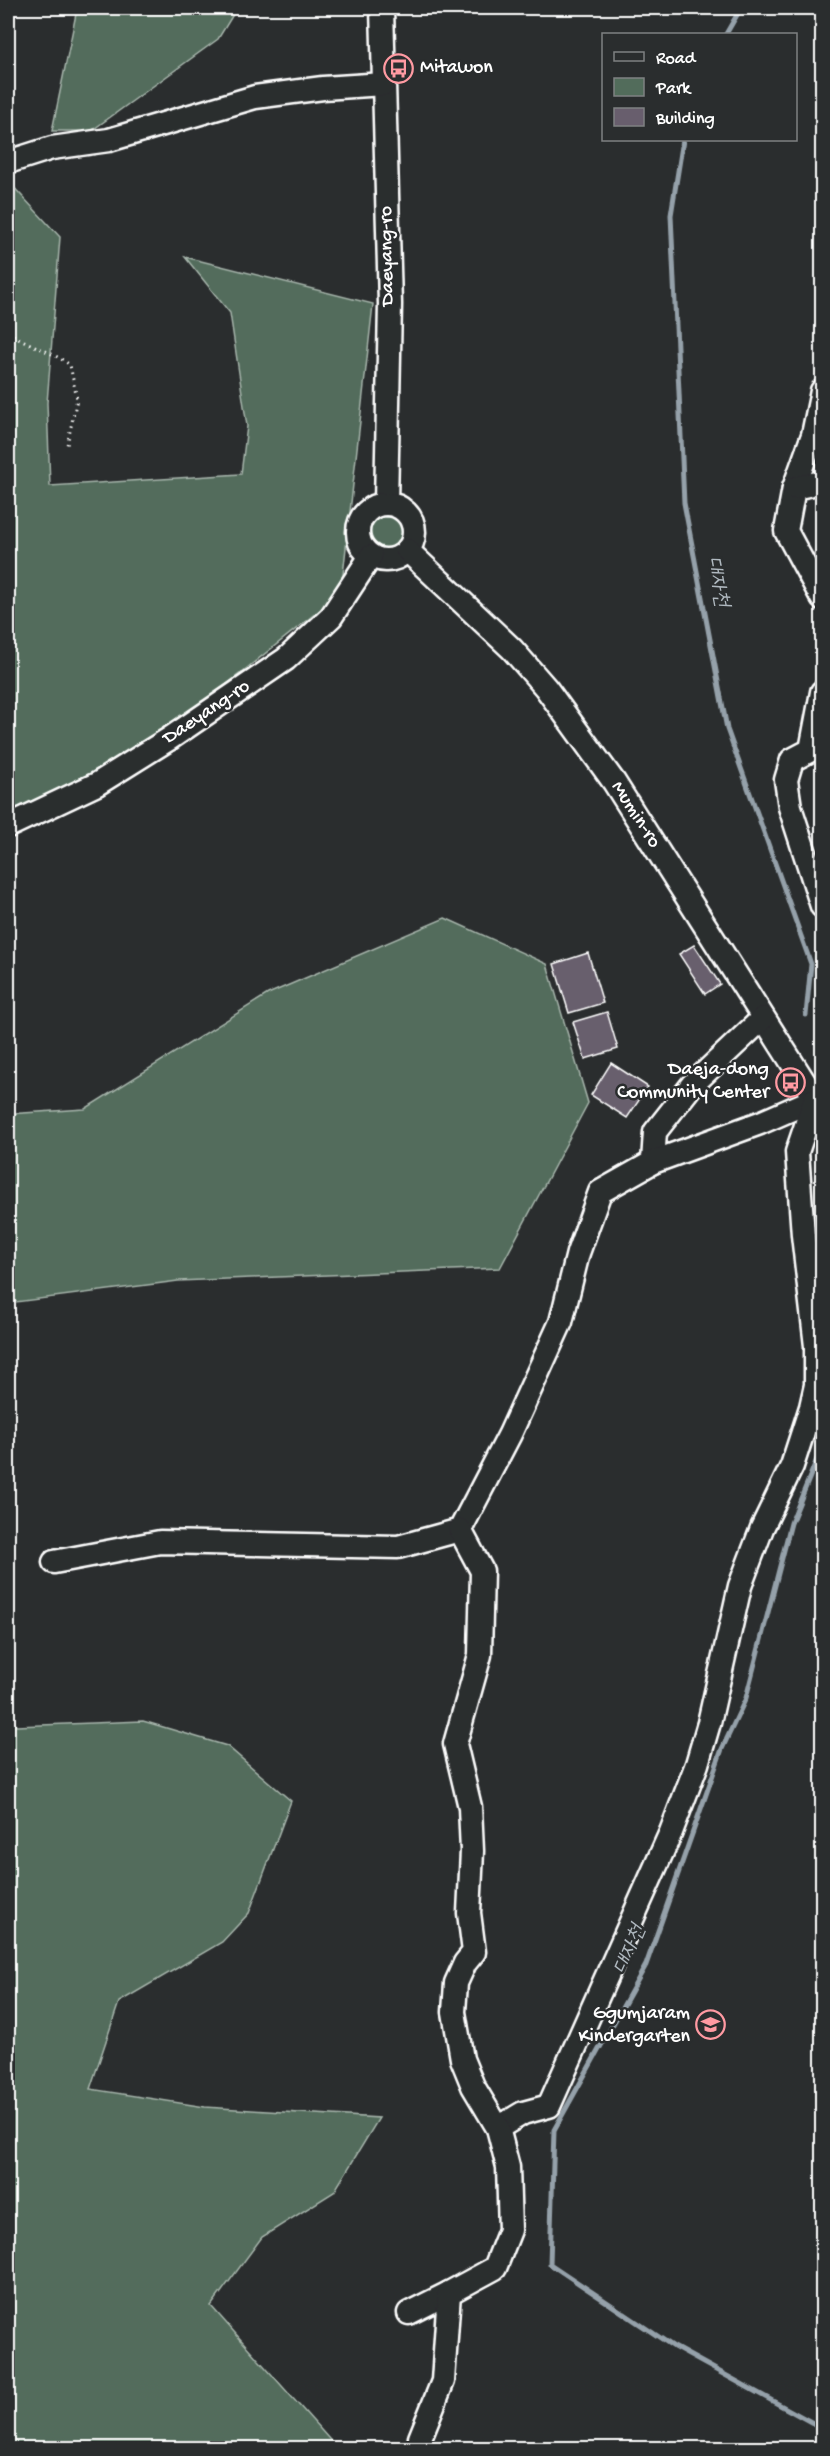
<svg xmlns="http://www.w3.org/2000/svg" width="830" height="2456" font-family="'Gochi Hand','Poor Story',sans-serif">
<rect width="100%" height="100%" fill="#2a2d2e"/>
<filter id="ink" filterUnits="userSpaceOnUse"><feTurbulence type="fractalNoise" baseFrequency=".0167" numOctaves="2"/><feDisplacementMap in="SourceGraphic" scale="12" xChannelSelector="R" yChannelSelector="G"/><feConvolveMatrix kernelMatrix="1 2 1 2 8 2 1 2 1" color-interpolation-filters="sRGB"/></filter>
<g filter="url(#ink)">
<g fill="#526c5b" stroke="#a8b6ad" stroke-width="1.5">
<polygon points="53,8 237,8 218,39 91,131 52,131 76,14"/>
<polygon points="8,181 60,237 47,403 50,486 241,474 247,426 230,313 185,257 373,304 341,593 212,696 100,792 8,819"/>
<circle cx="386" cy="532" r="16"/>
<polygon points="445,918 547,964 588,1103 500,1268 178,1281 8,1303 8,1114 85,1109 268,994"/>
<polygon points="8,1709 16,1726 143,1721 227,1746 291,1801 249,1913 222,1942 119,2002 90,2089 205,2107 379,2118 334,2192 262,2237 211,2306 337,2448 8,2448"/>
</g>
<g fill="none" stroke-linecap="round" stroke-linejoin="round">
<g stroke="#95a1aa" stroke-width="5">
<polyline points="726,34 741,8"/>
<polyline points="683,140 671,215 684,503 727,729 811,964 806,1015"/>
<polyline points="822,1447 791,1523 746,1698 722,1749 646,1965 554,2130 550,2264 674,2347 822,2428"/>
</g>
</g>
<g fill="#685e6d" stroke="#fff" stroke-width="1.5">
<polygon points="694,945 720,984 705,994 679,954"/>
<polygon points="588,953 603,1003 569,1013 554,964"/>
<polygon points="607,1012 618,1049 585,1059 573,1022"/>
<polygon points="611,1063 648,1087 627,1118 591,1095"/>
</g>
<g fill="none" stroke-linecap="round" stroke-linejoin="round">
<defs>
<g id="minor">
<polyline points="382,8 390,304 386,504"/>
<polyline points="8,162 52,148 109,140 255,97 323,88 384,84"/>
<polyline points="822,391 813,435 794,488 786,531 822,598"/>
<polyline points="794,488 822,482"/>
<circle cx="386" cy="532" r="28"/>
<polyline points="407,550 512,649 546,688 614,782 822,1110"/>
<polyline points="822,692 811,750 792,760 786,780 790,807 822,906"/>
<polyline points="8,826 97,784 169,739 286,659 331,617 371,556"/>
<polyline points="653,1162 655,1132 692,1085 763,1018"/>
<polyline points="54,1562 160,1542 398,1547 460,1530 510,1434 561,1322 578,1253 600,1192 653,1162 760,1123 815,1099"/>
<polyline points="498,2128 523,2113 549,2106 671,1832 697,1764 709,1723 740,1586 762,1528 792,1466 811,1407 816,1385 816,1346 803,1235 797,1152 815,1099"/>
<polyline points="409,2313 449,2293"/>
<polyline points="420,2438 443,2381 449,2293 495,2268 510,2230 508,2167 498,2128 473,2086 462,2059 454,2012 456,1983 465,1963 474,1952 469,1913 472,1851 470,1807 455,1744 480,1655 482,1571 460,1530"/>
</g>
</defs>
<use href="#minor" stroke="#fff" stroke-width="27"/>
<path stroke="#fff" stroke-width="3" stroke-dasharray="1.5 4.5" stroke-linecap="butt" d="M 8,332 C 28,345 51,351 70,365 L 77,399 L 67,445"/>
<use href="#minor" stroke="#2a2d2e" stroke-width="22"/>
</g>
</g>
<defs>
<symbol id="bus-ring" viewBox="-11 -11 22 22"><circle r="9.5" fill="#2a2d2e" stroke="#ff9aa2" stroke-width="1.5"/><path d="M-5-6H5V4H4V6H2V4H-2V6H-4V4H-5ZM-3.5-4V0h7V-4ZM-3.5 1.2v1.5H-2V1.2ZM2 1.2v1.5H3.5V1.2Z" fill="#ff9aa2"/></symbol>
<symbol id="school-ring" viewBox="-11 -11 22 22"><circle r="9.5" fill="#2a2d2e" stroke="#ff9aa2" stroke-width="1.5"/><path d="M0-5L7-2L0 1L-7-2ZM-4 1L0 2.5L4 1V4Q0 6-4 4Z" fill="#ff9aa2"/></symbol>
</defs>
<g fill-rule="evenodd">
<use href="#bus-ring" x="382" y="52" width="33" height="33"/>
<use href="#bus-ring" x="774" y="1066" width="33" height="33"/>
<use href="#school-ring" x="694" y="2008" width="33" height="33"/>
</g>
<g text-anchor="middle" dominant-baseline="central" stroke-width="5" stroke-linejoin="round" paint-order="stroke">
<g font-size="20" fill="#fff" stroke="#2a2d2e" text-anchor="end">
<text x="420" y="68" text-anchor="start">Mitawon</text>
<text x="769" y="1070">Daeja-dong<tspan x="769" dy="23">Community Center</tspan></text>
<text x="690" y="2014">Ggumjaram<tspan x="690" dy="23">Kindergarten</tspan></text>
</g>
<g font-size="20" fill="#fff" stroke="#2a2d2e">
<text transform="translate(388 256) rotate(-91)">Daeyang-ro</text>
<text transform="translate(207 713) rotate(-34)">Daeyang-ro</text>
<text transform="translate(635 815) rotate(57)">Mumin-ro</text>
</g>
<g font-size="21" font-style="italic" fill="#afb8bf" stroke="#2a2d2e">
<text transform="translate(716 582) rotate(79)">대자천</text>
<text transform="translate(631 1950) rotate(-67)">대자천</text>
</g>
</g>
<rect width="830" height="2456" fill="none" stroke="#2a2d2e" stroke-width="30"/>
<rect x="15" y="15" width="800" height="2426" fill="none" stroke="#fff" stroke-width="2" filter="url(#ink)"/>
<rect x="602" y="33" width="195" height="108" fill="#2a2d2e" stroke="#7f8182" stroke-width="1.5"/>
<rect x="614" y="52" width="30" height="9" fill="#2a2d2e" stroke="#7f8182" stroke-width="1.5"/>
<text x="656" y="63" font-size="18" fill="#ffffff">Road</text>
<rect x="614" y="78" width="30" height="18" fill="#526c5b" stroke="#7f8182" stroke-width="1.5"/>
<text x="656" y="93" font-size="18" fill="#ffffff">Park</text>
<rect x="614" y="108" width="30" height="18" fill="#685e6d" stroke="#7f8182" stroke-width="1.5"/>
<text x="656" y="123" font-size="18" fill="#ffffff">Building</text>
</svg>
